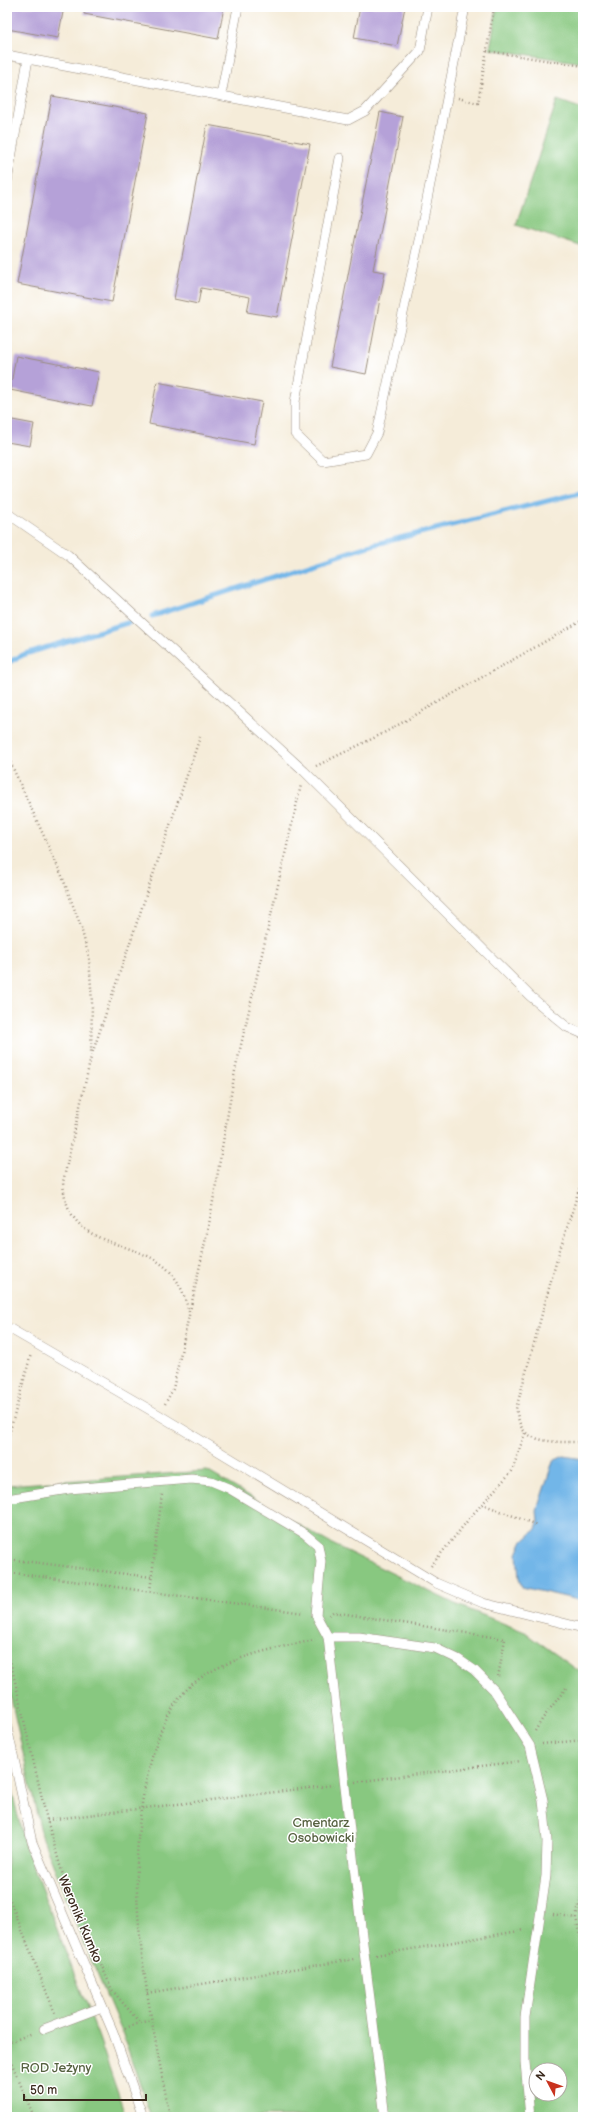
<svg xmlns="http://www.w3.org/2000/svg" width="590" height="2124" font-family="'Balsamiq Sans',sans-serif">
<rect width="100%" height="100%" fill="#fff"/>
<filter id="ink" filterUnits="userSpaceOnUse"><feTurbulence type="fractalNoise" baseFrequency=".025" numOctaves="2"/><feDisplacementMap in="SourceGraphic" scale="8" xChannelSelector="R" yChannelSelector="G"/><feConvolveMatrix kernelMatrix="1 2 1 2 8 2 1 2 1" color-interpolation-filters="sRGB"/></filter>
<filter id="wash" filterUnits="userSpaceOnUse"><feTurbulence type="fractalNoise" baseFrequency=".012" numOctaves="4" result="noise"/><feDisplacementMap in="SourceGraphic" scale="16" xChannelSelector="R" yChannelSelector="G"/><feGaussianBlur stdDeviation="0.9" result="paint"/><feColorMatrix in="noise" values="0 0 0 0 0 0 0 0 0 0 0 0 0 0 0 0 0 1.4 0 .05"/><feComposite in="paint" operator="in"/></filter>
<g filter="url(#wash)">
<rect width="100%" height="100%" fill="#f5ecd9"/>
<g fill="#88c880" stroke="#62794f" fill-rule="evenodd">
<polygon points="497,7 583,7 583,63 490,49"/>
<polygon points="557,100 583,109 583,247 516,225"/>
<path d="M 207,1471 L 328,1542 L 455,1604 L 525,1632 L 583,1674 L 583,2117 L 151,2117 L 122,2032 L 75,1922 L 42,1836 L 30,1785 L 7,1680 L 7,1485 ZM 536,2070 L 560,2070 L 560,2094 L 536,2094 Z"/>
<polygon points="7,1770 25,1846 99,2038 126,2117 7,2117"/>
</g>
<polygon fill="#72b6e8" stroke="#567083" points="564,1456 583,1459 583,1601 522,1587 519,1579 517,1554 522,1542 536,1529 538,1522 537,1510 553,1461"/>
<g fill="none" stroke-linecap="round" stroke-linejoin="round">
<g stroke="#72b6e8" stroke-width="5">
<polyline points="152,616 368,546 583,492"/>
<polyline points="7,663 25,654 130,622"/>
</g>
</g>
<g id="blocks">
<g fill="#b5a1d8">
<polygon points="10,7 64,7 58,38 7,29"/>
<polygon points="85,7 224,7 218,39 84,14"/>
<polygon points="360,7 405,7 397,46 354,38"/>
<polygon points="52,96 148,113 112,302 17,284"/>
<polygon points="380,112 403,117 373,270 385,272 366,374 330,367"/>
<polygon points="207,125 310,144 277,317 247,312 250,297 201,288 198,304 174,299"/>
<polygon points="16,356 99,372 92,406 10,390"/>
<polygon points="157,382 262,402 254,444 149,424"/>
<polygon points="7,419 34,424 30,446 7,442"/>
</g>
</g>
</g>
<g filter="url(#ink)">
<use href="#blocks" fill-opacity="0" stroke="#988b7c" stroke-width="1"/>
<g fill="none" stroke-linecap="round" stroke-linejoin="round">
<defs>
<g id="lane">
<polyline points="7,55 348,120 365,111 420,51 428,7"/>
<polyline points="221,95 238,7"/>
<polyline points="340,158 295,402 295,434 323,461 366,454 377,433 419,240 465,7"/>
<polyline points="7,182 28,59"/>
<polyline points="7,513 68,555 304,771 530,996 567,1027 583,1034"/>
<polyline points="7,1327 159,1415 436,1583 483,1603 583,1628"/>
<polyline points="7,1499 69,1489 191,1479 211,1481 228,1488 305,1534 318,1545 321,1561 316,1615 328,1637 362,1936 385,2117"/>
<polyline points="328,1637 359,1637 435,1648 458,1659 474,1670 494,1690 530,1746 543,1800 547,1841 546,1876 525,2017 525,2062 530,2117"/>
<polyline points="7,1727 32,1842 113,2032 143,2117"/>
<polyline points="44,2029 102,2007"/>
</g>
</defs>
<use href="#lane" stroke="#988b7c" stroke-width="10"/>
<g stroke="#988b7c" stroke-width="2.5" stroke-dasharray="1 3" stroke-linecap="butt">
<polyline points="487,51 583,66"/>
<polyline points="458,98 478,103 494,7"/>
<polyline points="7,755 62,876 80,924 89,957 92,1003 91,1055"/>
<polyline points="316,766 382,734 583,620"/>
<path d="M 583,1177 L 557,1259 L 516,1409 C 518,1417 519,1426 525,1432 C 538,1444 567,1442 583,1442"/>
<path d="M 189,1312 C 186,1302 183,1290 177,1281 C 147,1232 67,1259 63,1182 L 91,1057 L 200,737"/>
<polyline points="165,1404 173,1389 210,1219 235,1071 301,785"/>
<polyline points="7,1442 31,1354"/>
<polyline points="482,1504 537,1525"/>
<polyline points="7,1559 151,1577"/>
<polyline points="431,1566 473,1514 512,1471 525,1433"/>
<polyline points="7,1572 304,1613"/>
<polyline points="150,1591 162,1494"/>
<polyline points="329,1615 333,1612 505,1639 498,1677"/>
<polyline points="7,1647 47,1820 62,1872 112,1990 140,2023 152,2020"/>
<polyline points="535,1731 543,1718 566,1688"/>
<polyline points="542,1744 583,1740"/>
<polyline points="355,1782 521,1761"/>
<polyline points="47,1820 333,1785"/>
<polyline points="583,1890 576,1918 583,1948"/>
<polyline points="7,1893 55,2013"/>
<polyline points="553,1914 576,1918"/>
<polyline points="376,1955 525,1930"/>
<polyline points="147,1993 354,1959"/>
<polyline points="125,2028 140,2023"/>
<polyline points="7,2043 33,2033"/>
<polyline points="7,2052 34,2117"/>
<path d="M 170,2117 C 148,2001 119,1878 151,1761 C 159,1731 172,1698 199,1679 C 232,1656 276,1648 315,1640"/>
</g>
<use href="#lane" stroke="#fff" stroke-width="9"/>
</g>
</g>
<g text-anchor="middle" dominant-baseline="central" stroke-width="3" stroke-linejoin="round" paint-order="stroke">
<g font-size="13" fill="#566140" stroke="#fff">
<text x="321" y="1823">Cmentarz<tspan x="321" dy="15">Osobowicki</tspan></text>
<text x="56" y="2068">ROD Jeżyny</text>
</g>
<g font-size="13" fill="#3b2a1e" stroke="#fff">
<text transform="translate(80 1919) rotate(67)">Weroniki Kumko</text>
</g>
</g>
<rect width="590" height="2124" fill="none" stroke="#fff" stroke-width="24"/>
<g transform="translate(548 2082) rotate(311)"><circle r="19" fill="#ffffff" stroke="#b1aaa5"/>
<path d="M0-3L7 15L0 10L-7 15Z" fill="#c8321e"/>
<text y="-6" font-size="11" font-weight="bold" text-anchor="middle" fill="#3b2a1e">N</text>
</g>
<path d="M24 2094v6h122v-6" fill="none" stroke="#3b2a1e" stroke-width="2"/>
<text x="30" y="2094" font-size="12" fill="#3b2a1e" stroke="#ffffff" stroke-width="3" paint-order="stroke">50 m</text>
</svg>
